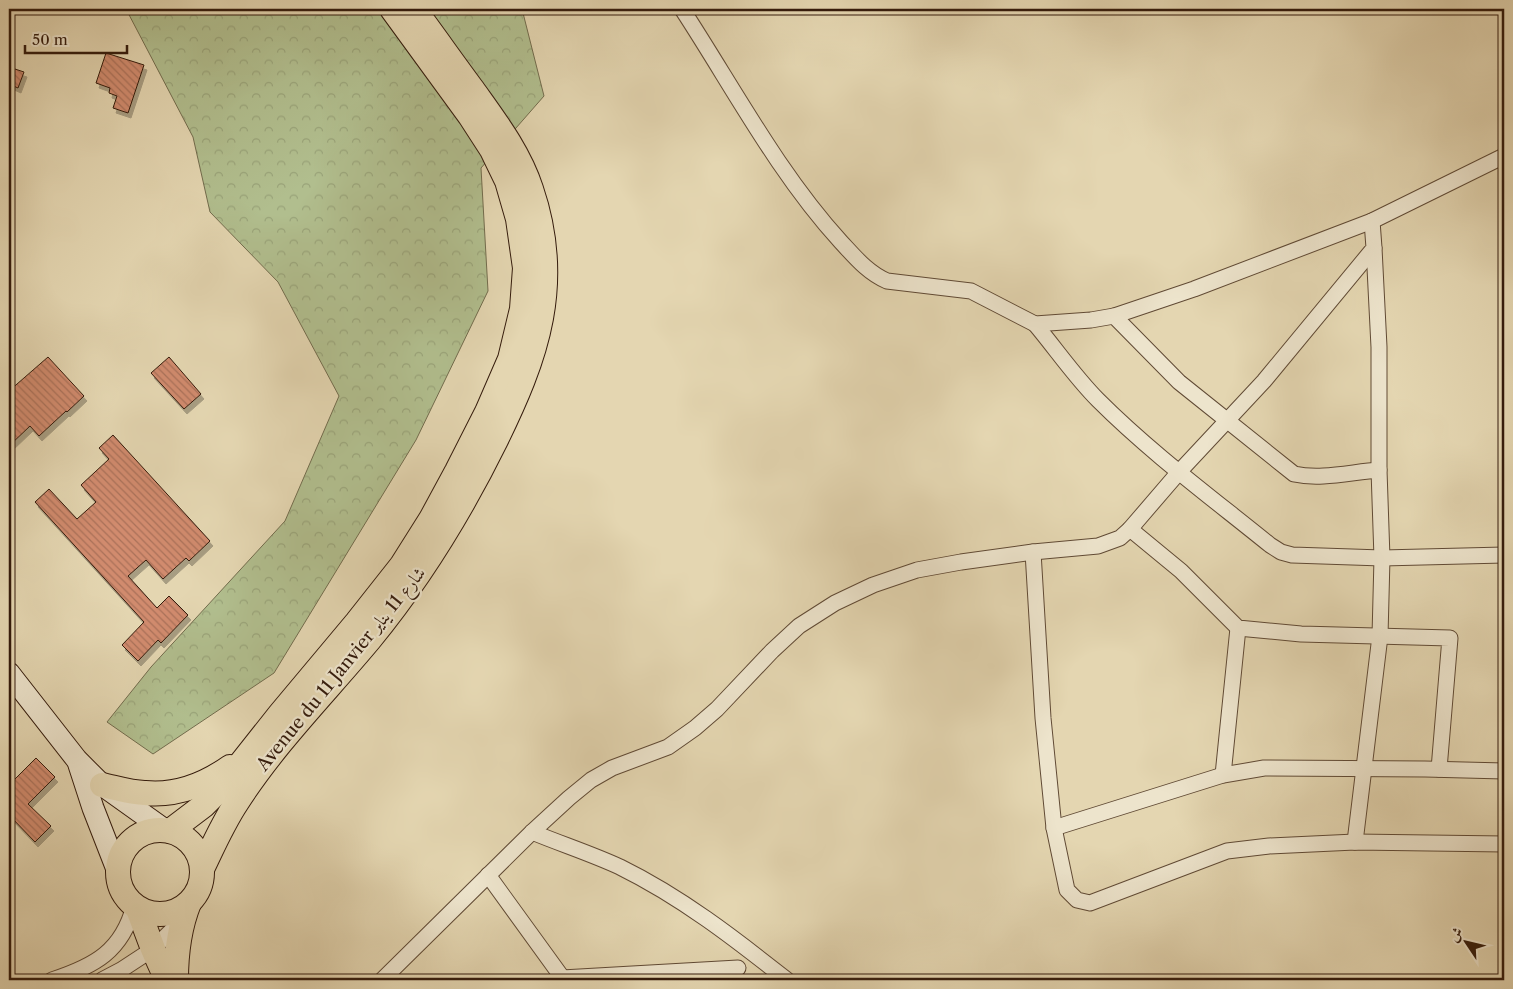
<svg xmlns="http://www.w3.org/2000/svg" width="1513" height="989" font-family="'Libre Caslon Text',Amiri,serif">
<defs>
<pattern id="forest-crowns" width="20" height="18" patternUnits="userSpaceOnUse" patternTransform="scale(1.25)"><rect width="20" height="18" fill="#b1be8e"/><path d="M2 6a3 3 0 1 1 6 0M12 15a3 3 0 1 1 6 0" fill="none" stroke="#99a379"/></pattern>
<pattern id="building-back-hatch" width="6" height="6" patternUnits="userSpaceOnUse" patternTransform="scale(1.25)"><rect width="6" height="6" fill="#d18b6e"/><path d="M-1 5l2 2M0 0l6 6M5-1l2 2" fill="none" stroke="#aa7159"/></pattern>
<filter id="shadow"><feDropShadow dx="3" dy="5" stdDeviation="0" flood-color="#0004"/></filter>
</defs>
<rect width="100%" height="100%" fill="#e4d6b1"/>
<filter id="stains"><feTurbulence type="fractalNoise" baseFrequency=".004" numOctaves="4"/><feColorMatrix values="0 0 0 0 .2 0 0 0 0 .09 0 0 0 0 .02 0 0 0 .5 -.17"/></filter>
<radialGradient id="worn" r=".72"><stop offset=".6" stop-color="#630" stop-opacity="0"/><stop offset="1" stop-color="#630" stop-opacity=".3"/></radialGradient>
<polygon fill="url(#forest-crowns)" stroke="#726c4d" points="126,9 522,9 544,96 481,168 488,291 416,440 274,673 153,754 107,722 151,667 285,521 339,396 278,282 210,212 193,137"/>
<g fill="url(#building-back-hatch)" stroke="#341b0c" filter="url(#shadow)">
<polygon points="106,53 144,65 128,113 113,108 117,96 109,93 110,88 96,83"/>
<polygon points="9,67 24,72 18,88 9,84"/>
<polygon points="48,357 84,396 67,412 66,411 39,436 30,426 9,446 9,391"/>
<polygon points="169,357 201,394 184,409 151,373"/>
<polygon points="113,435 210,541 189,561 186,558 163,579 146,560 128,576 157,608 169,596 188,615 161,643 158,640 138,661 122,645 144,622 35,502 49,489 77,519 96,502 81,485 109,459 99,448"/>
<polygon points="36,758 55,777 28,804 51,826 35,842 9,815 9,785"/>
</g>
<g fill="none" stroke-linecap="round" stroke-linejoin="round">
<defs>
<g id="street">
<path d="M 682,9 C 733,87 778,173 841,242 C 855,257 868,273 887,281 L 971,291 L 1035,324 L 1091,320 L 1114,316 L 1194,289 L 1372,221 L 1504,156"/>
<path d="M 1114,316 L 1179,382 L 1294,474 C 1321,480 1351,472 1379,470"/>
<path d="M 1035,324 C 1056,349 1075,377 1098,400 C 1151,453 1212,498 1270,545 L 1281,552 L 1292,555 L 1382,558 L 1504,555"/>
<polyline points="1130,529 1181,571 1238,628 1301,634 1450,638 1439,769"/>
<polyline points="1033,552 1043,718 1054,828 1067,890 1077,900 1090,903 1227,851 1269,846 1355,842 1504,844"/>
<polyline points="1223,775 1238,628"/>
<polyline points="1054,828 1223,775 1264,768 1425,769 1504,771"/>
<path d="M 532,832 C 561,844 592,854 620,867 C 681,897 734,938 787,980"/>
<polyline points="1355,842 1380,636 1382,558 1379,470 1379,347 1374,248"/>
<polyline points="488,875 564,980"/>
<polyline points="562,978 738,968"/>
<path d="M 52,980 C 95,966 122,951 134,906"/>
<polyline points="102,980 121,970 153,949 182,920"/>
<polyline points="382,980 532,832 569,798 591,780 612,768 668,747 695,728 717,709 772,651 799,626 835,603 873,585 917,570 961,562 1033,552 1098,546 1120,538 1130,529 1179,472 1264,381 1374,248 1372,221"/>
</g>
<g id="secondary">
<polyline points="9,673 77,760 102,785 165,830"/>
<polyline points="79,765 93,808 118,872"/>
</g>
<g id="primary">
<path d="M 102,785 C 116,788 131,793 145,793 C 176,796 206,784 230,767"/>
<circle cx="160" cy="872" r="42"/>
<polyline points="170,831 203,806 223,786 280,714 357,622 402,565 431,519 457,471 487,412 510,359 522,309 525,268 518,219 507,181 492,150 470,116 392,9"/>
<path d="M 202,869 C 213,846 223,823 237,802 C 275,743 325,693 370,639 C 420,578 461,511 496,440 C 515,401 533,361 541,318 C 549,275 545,230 531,189 C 519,152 495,121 473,90 C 453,63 434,36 414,9"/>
<polyline points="138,909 153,949 167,980"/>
<path d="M 176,980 C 176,953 179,928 189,903"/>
</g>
</defs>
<use href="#street" stroke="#604a35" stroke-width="17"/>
<use href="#secondary" stroke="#341b0c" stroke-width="23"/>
<use href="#primary" stroke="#341b0c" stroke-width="26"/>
<use href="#street" stroke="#ede4cc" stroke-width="15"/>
<use href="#secondary" stroke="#ede4cc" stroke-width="21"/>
<use href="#primary" stroke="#e4d6b1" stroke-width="24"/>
</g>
<g text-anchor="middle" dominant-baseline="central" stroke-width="4.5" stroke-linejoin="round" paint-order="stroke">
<g font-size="18" fill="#341b0c" stroke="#ede4cc">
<text transform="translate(341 669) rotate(-51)">Avenue du 11 Janvier شارع 11 يناير</text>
</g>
</g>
<rect width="1513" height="989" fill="none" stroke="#e4d6b1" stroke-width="30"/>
<rect x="10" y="10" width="1493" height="969" fill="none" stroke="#341b0c" stroke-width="2.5"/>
<rect x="15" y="15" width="1483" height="959" fill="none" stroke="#341b0c"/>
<g transform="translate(1466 942) rotate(305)" stroke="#ede4cc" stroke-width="4" paint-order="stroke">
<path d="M0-4L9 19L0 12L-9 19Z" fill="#341b0c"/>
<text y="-8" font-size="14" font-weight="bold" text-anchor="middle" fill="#341b0c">ش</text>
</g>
<path d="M25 45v8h102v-8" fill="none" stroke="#341b0c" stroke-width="2.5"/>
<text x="32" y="45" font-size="15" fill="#341b0c" stroke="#ede4cc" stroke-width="4" paint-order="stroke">50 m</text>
<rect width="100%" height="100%" filter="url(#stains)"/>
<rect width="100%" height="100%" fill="url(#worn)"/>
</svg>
